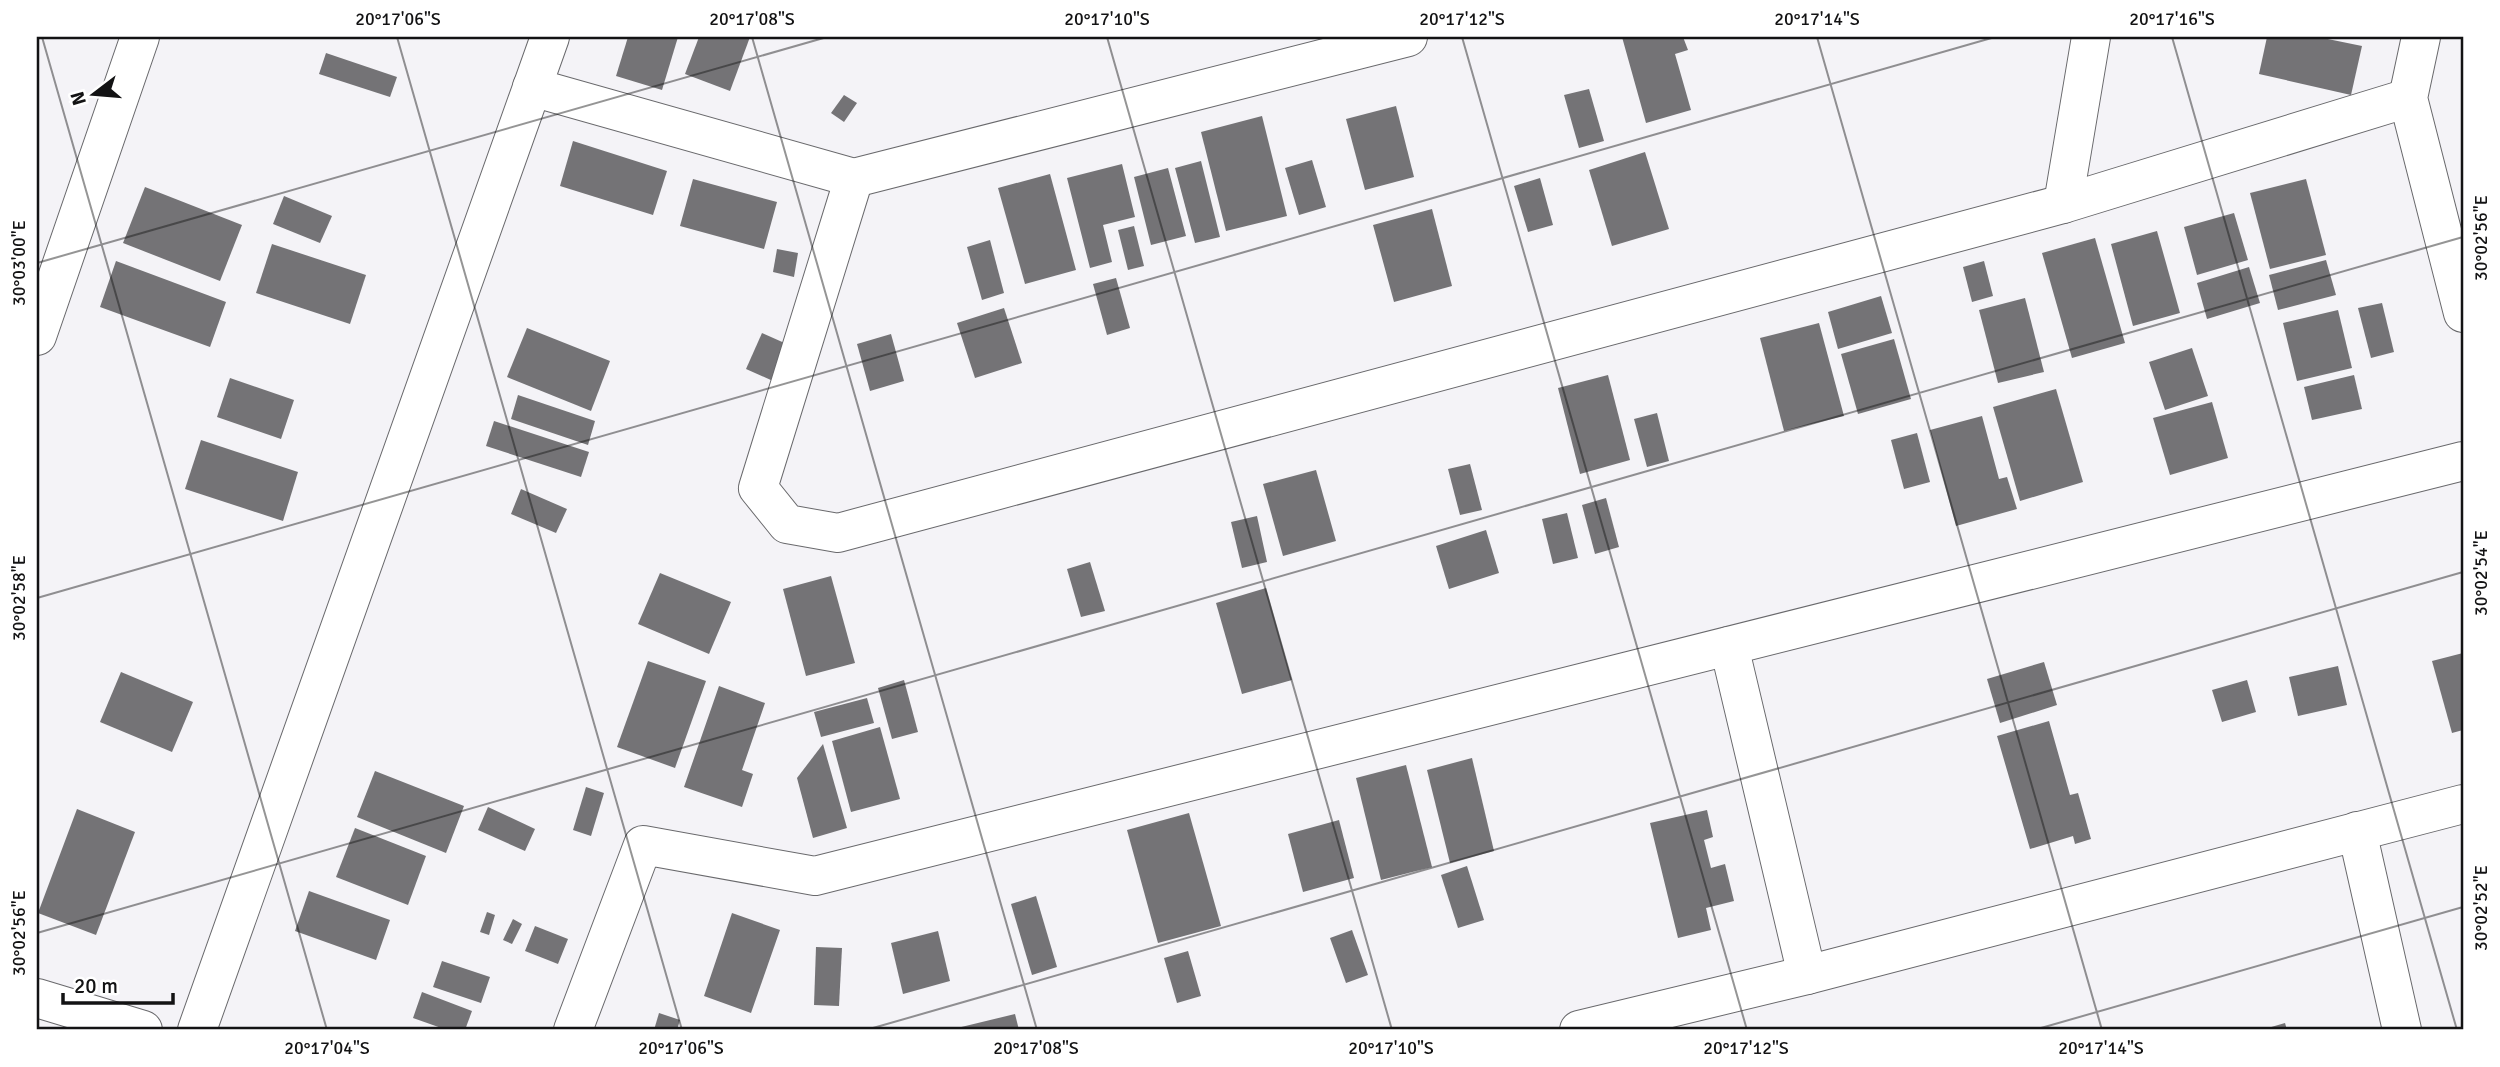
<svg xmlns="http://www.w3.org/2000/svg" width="2500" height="1067" font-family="Signika,sans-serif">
<rect width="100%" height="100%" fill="#f4f3f7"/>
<g fill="#747376">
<polygon points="628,37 678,37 662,90 616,76"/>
<polygon points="699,37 750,37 730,91 685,74"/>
<polygon points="1622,37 1683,37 1688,50 1675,54 1691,110 1646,123"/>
<polygon points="2267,37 2318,37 2362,46 2351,95 2259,74"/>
<polygon points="326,53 397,77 390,97 319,74"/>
<polygon points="1589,89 1604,141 1579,148 1564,95"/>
<polygon points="844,95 857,103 844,122 831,113"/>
<polygon points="1396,106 1414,177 1365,190 1346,119"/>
<polygon points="1262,116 1287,216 1226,231 1201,132"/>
<polygon points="573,141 667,171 653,215 560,186"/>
<polygon points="1645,152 1669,229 1612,246 1589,170"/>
<polygon points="1312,160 1326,207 1299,215 1285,168"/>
<polygon points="1201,161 1220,237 1195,243 1175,168"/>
<polygon points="1122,164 1135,217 1103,225 1112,262 1090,268 1067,178"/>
<polygon points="1168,168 1186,236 1151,245 1134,177"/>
<polygon points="1050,174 1076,270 1025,284 998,188"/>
<polygon points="1540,178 1553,225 1528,232 1514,186"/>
<polygon points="693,179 777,202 764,249 680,226"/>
<polygon points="2306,179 2326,255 2270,269 2250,193"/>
<polygon points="145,187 242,225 220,281 123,243"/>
<polygon points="284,196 332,216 320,243 273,224"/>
<polygon points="1432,209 1452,286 1394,302 1373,225"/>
<polygon points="2234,213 2248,260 2197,275 2184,227"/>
<polygon points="1134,226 1144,266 1128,270 1118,230"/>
<polygon points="2157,231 2180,313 2133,326 2111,244"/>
<polygon points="2095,238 2125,343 2072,358 2042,253"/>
<polygon points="990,240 1004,293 982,300 967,247"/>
<polygon points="272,244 366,275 350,324 256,293"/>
<polygon points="777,249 798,253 794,277 773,272"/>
<polygon points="2326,260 2336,295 2278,310 2269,275"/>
<polygon points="116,261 226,302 210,347 100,307"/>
<polygon points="1984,261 1993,296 1972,302 1963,267"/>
<polygon points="2249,267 2260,303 2207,319 2197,283"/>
<polygon points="1116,278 1130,328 1107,335 1093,284"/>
<polygon points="1881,296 1892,333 1838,349 1828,312"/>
<polygon points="2025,298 2044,372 1998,383 1979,310"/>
<polygon points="2382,303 2394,352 2371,358 2358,308"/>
<polygon points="1004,308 1022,363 975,378 957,323"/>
<polygon points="2338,310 2352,368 2297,381 2283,323"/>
<polygon points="1819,323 1844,416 1784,431 1760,338"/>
<polygon points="527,328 610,361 591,411 507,377"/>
<polygon points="762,333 789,345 773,381 746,369"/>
<polygon points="891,334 904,381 870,391 857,344"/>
<polygon points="1894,339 1911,399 1858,414 1841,354"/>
<polygon points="2192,348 2208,396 2165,410 2149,362"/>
<polygon points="1608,375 1630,460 1580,474 1558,388"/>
<polygon points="2354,375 2362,409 2312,420 2304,387"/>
<polygon points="230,378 294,400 281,439 217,417"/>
<polygon points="2056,389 2083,482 2020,501 1993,407"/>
<polygon points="518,395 595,421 588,445 511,419"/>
<polygon points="2212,402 2228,458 2170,475 2153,418"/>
<polygon points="1657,413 1669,461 1647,467 1634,419"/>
<polygon points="1982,416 1999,479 2007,477 2017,509 1956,526 1930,430"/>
<polygon points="494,421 589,452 581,477 486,446"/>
<polygon points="1917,433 1930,482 1904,489 1891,440"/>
<polygon points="201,440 298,472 283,521 185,489"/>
<polygon points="1470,464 1482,510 1460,515 1448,469"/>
<polygon points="1316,470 1336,541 1283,556 1263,484"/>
<polygon points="521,489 567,509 556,533 511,514"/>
<polygon points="1606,498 1619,547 1595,554 1582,505"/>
<polygon points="1567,513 1578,558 1553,564 1542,519"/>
<polygon points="1257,516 1267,562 1242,568 1231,522"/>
<polygon points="1486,530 1499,573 1449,589 1436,546"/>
<polygon points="1090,562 1105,611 1081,617 1067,569"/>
<polygon points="660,573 731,602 709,654 638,624"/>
<polygon points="831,576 855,663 806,676 783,589"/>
<polygon points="1266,588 1292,680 1242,694 1216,603"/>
<polygon points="2463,653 2463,730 2452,733 2432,661"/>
<polygon points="648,661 706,681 675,768 617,747"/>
<polygon points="2044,662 2057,705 2000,723 1987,679"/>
<polygon points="2338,666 2347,705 2298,716 2289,677"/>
<polygon points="121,672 193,702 172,752 100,722"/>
<polygon points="904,680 918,732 892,739 878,688"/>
<polygon points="2247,680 2256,712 2222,722 2212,690"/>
<polygon points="719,686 765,703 742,770 753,774 742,807 684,787"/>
<polygon points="867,698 874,723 821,737 814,712"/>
<polygon points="2049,721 2070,795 2078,793 2091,839 2075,844 2073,836 2030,849 1997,736"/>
<polygon points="880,727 900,799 851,812 832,741"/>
<polygon points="823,744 847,828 813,838 797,778"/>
<polygon points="1472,758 1494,851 1450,863 1427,770"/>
<polygon points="1406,765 1432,867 1381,880 1356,778"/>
<polygon points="375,771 464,806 446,853 357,817"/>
<polygon points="586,787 604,793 591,836 573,830"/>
<polygon points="488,807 535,829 525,851 478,830"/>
<polygon points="77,809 135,832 96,935 38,913"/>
<polygon points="1707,810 1713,837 1704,840 1711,868 1725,864 1734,901 1706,908 1711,930 1678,938 1650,823"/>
<polygon points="1189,813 1221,926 1158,943 1127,830"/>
<polygon points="1339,820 1354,878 1303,892 1288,834"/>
<polygon points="355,828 426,856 408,905 336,877"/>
<polygon points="1467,866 1484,920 1458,928 1441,875"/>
<polygon points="309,891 390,920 376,960 295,931"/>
<polygon points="1036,896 1057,967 1032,975 1011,904"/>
<polygon points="487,912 495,915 489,935 480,932"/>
<polygon points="732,913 780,930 751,1013 704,996"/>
<polygon points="513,919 522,924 512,944 503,940"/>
<polygon points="535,926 568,939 558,964 525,951"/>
<polygon points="1352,930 1368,975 1346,983 1330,938"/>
<polygon points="938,931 950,981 903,994 891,943"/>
<polygon points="816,947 842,948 839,1006 814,1005"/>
<polygon points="1188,951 1201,996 1177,1003 1164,958"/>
<polygon points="442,961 490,977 481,1003 433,987"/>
<polygon points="422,992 472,1011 465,1030 447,1030 413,1018"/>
<polygon points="659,1013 680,1020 677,1030 654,1030"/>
<polygon points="1015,1014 1019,1030 953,1030 953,1029"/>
<polygon points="2285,1023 2287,1030 2261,1030"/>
</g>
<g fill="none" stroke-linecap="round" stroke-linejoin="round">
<defs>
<g id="street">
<polyline points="2421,37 2408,98 2463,313"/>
<polyline points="532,87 854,178 1408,37"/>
<polyline points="854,178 758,488 787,524 838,533 2063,204 2408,98"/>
<polyline points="2063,204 2091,37"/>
<polyline points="37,336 140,37"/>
<polyline points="1729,646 1807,975"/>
<polyline points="2357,831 2402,1030"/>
<polyline points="37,998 143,1030"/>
<polyline points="197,1030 550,37"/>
<polyline points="573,1030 643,845 815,876 2463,461"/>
<polyline points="1579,1030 1807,975 2463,804"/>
</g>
</defs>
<use href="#street" stroke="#69696c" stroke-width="40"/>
<use href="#street" stroke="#fff" stroke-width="38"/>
</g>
<path fill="none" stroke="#131314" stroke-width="2" stroke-opacity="0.45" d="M 42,37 L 327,1030M 397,37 L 682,1030M 752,37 L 1037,1030M 1107,37 L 1392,1030M 1462,37 L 1747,1030M 1817,37 L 2102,1030M 2172,37 L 2457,1030M 37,263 L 827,37M 37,598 L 1995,37M 37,933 L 2463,237M 866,1030 L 2463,572M 2034,1030 L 2463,907"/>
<rect width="2500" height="1067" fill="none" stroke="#ffffff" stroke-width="77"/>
<g transform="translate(94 94) rotate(254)" stroke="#ffffff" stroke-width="5" paint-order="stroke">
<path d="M0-5L12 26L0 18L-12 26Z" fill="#131314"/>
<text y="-10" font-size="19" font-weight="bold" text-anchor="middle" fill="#131314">N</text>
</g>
<path d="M63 993v10h110v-10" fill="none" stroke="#131314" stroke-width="3.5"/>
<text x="74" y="993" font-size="21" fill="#131314" stroke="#ffffff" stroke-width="5" paint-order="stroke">20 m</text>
<rect x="38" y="38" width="2424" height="990" fill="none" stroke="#131314" stroke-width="2.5"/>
<g font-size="18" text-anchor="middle" fill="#131314">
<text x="398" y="25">20°17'06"S</text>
<text x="752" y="25">20°17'08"S</text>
<text x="1107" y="25">20°17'10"S</text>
<text x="1462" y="25">20°17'12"S</text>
<text x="1817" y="25">20°17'14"S</text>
<text x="2172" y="25">20°17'16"S</text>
<text transform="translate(2481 238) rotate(-90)" y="6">30°02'56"E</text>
<text transform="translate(19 263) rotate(-90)" y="6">30°03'00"E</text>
<text transform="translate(2481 573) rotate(-90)" y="6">30°02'54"E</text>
<text transform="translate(19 598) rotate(-90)" y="6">30°02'58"E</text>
<text transform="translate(2481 908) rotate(-90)" y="6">30°02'52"E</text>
<text transform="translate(19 933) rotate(-90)" y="6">30°02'56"E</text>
<text x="327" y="1054">20°17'04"S</text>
<text x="681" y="1054">20°17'06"S</text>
<text x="1036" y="1054">20°17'08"S</text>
<text x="1391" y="1054">20°17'10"S</text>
<text x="1746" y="1054">20°17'12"S</text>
<text x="2101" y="1054">20°17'14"S</text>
</g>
</svg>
